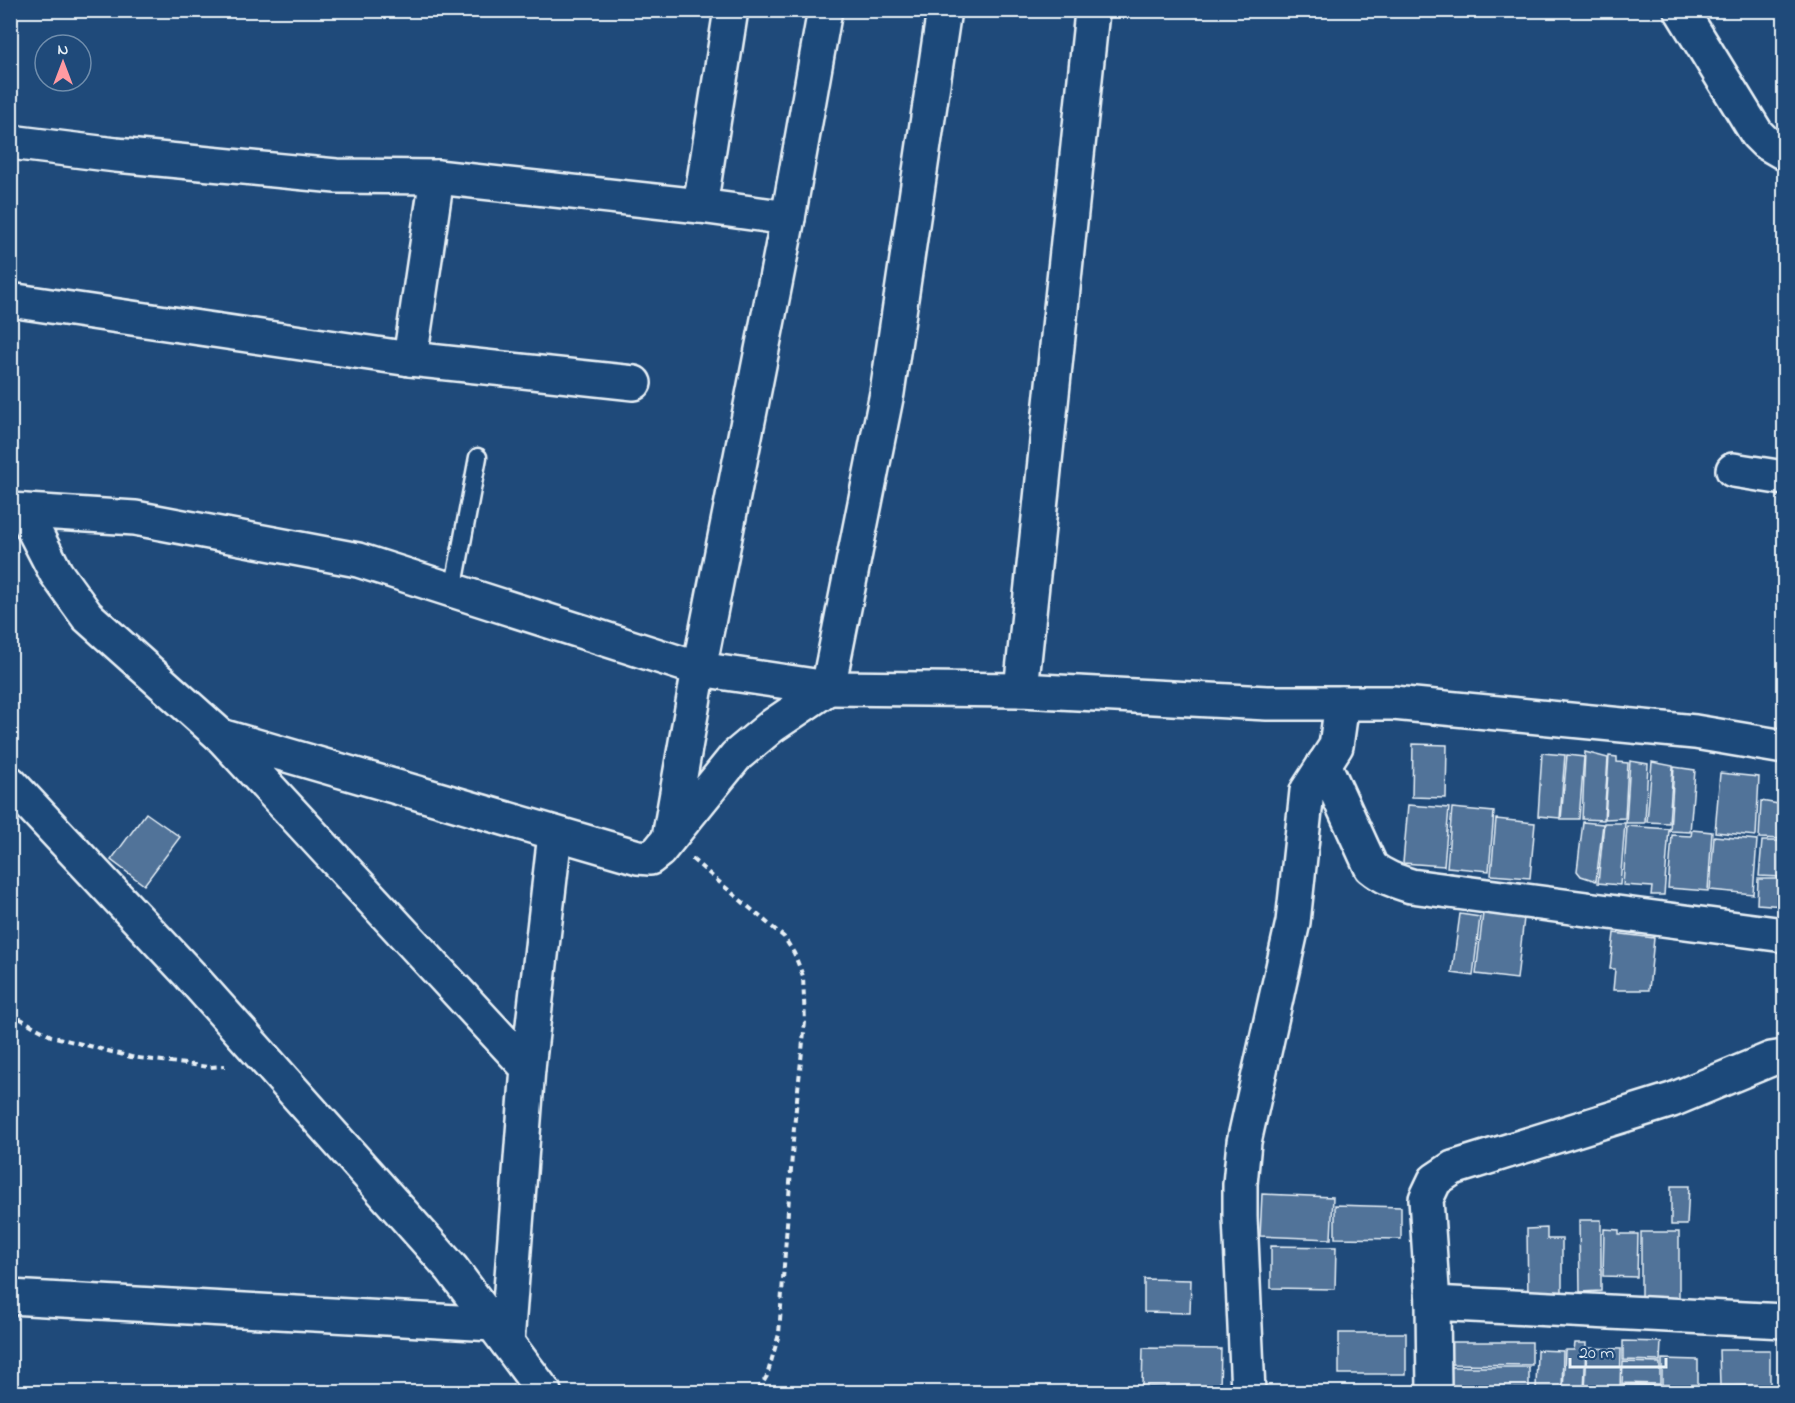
<svg xmlns="http://www.w3.org/2000/svg" width="1795" height="1403" font-family="'Indie Flower',sans-serif">
<rect width="100%" height="100%" fill="#1f4a7a"/>
<filter id="ink" filterUnits="userSpaceOnUse"><feTurbulence type="fractalNoise" baseFrequency=".0167" numOctaves="2"/><feDisplacementMap in="SourceGraphic" scale="12" xChannelSelector="R" yChannelSelector="G"/><feConvolveMatrix kernelMatrix="1 2 1 2 8 2 1 2 1" color-interpolation-filters="sRGB"/></filter>
<g filter="url(#ink)">
<g fill="#517399" stroke="#e8f1f8" stroke-width="1.5">
<polygon points="1413,744 1447,745 1446,798 1412,797"/>
<polygon points="1585,752 1608,758 1604,820 1582,819"/>
<polygon points="1542,753 1565,755 1560,818 1538,816"/>
<polygon points="1567,755 1584,757 1579,819 1561,819"/>
<polygon points="1609,756 1617,757 1617,762 1628,763 1625,818 1605,819"/>
<polygon points="1630,761 1648,764 1645,823 1626,823"/>
<polygon points="1652,762 1673,766 1669,823 1647,822"/>
<polygon points="1674,767 1695,770 1690,832 1670,831"/>
<polygon points="1720,773 1759,777 1756,836 1715,832"/>
<polygon points="1761,801 1784,805 1784,839 1759,838"/>
<polygon points="1408,805 1449,808 1444,866 1403,863"/>
<polygon points="1452,808 1494,812 1489,871 1447,867"/>
<polygon points="146,813 180,837 144,885 111,860"/>
<polygon points="1496,819 1535,823 1530,878 1491,875"/>
<polygon points="1583,822 1603,824 1596,881 1581,876 1577,871"/>
<polygon points="1604,823 1625,823 1620,885 1598,883"/>
<polygon points="1627,826 1669,829 1664,895 1651,895 1652,887 1623,885"/>
<polygon points="1692,830 1712,832 1708,891 1668,888 1672,835 1691,836"/>
<polygon points="1714,836 1757,840 1753,894 1710,890"/>
<polygon points="1762,841 1784,841 1784,867 1783,867 1782,877 1759,876"/>
<polygon points="1784,872 1784,906 1757,904 1758,879 1783,879"/>
<polygon points="1483,913 1524,918 1517,979 1476,974"/>
<polygon points="1460,914 1480,917 1473,976 1452,973"/>
<polygon points="1614,933 1654,938 1649,990 1613,990 1615,969 1610,969"/>
<polygon points="1671,1186 1689,1186 1687,1225 1671,1225"/>
<polygon points="1262,1194 1333,1197 1331,1239 1260,1236"/>
<polygon points="1335,1205 1401,1207 1401,1239 1335,1238"/>
<polygon points="1579,1220 1601,1220 1601,1291 1580,1292"/>
<polygon points="1547,1228 1547,1239 1562,1239 1562,1299 1528,1299 1527,1229"/>
<polygon points="1604,1229 1619,1230 1619,1234 1638,1234 1637,1277 1603,1276"/>
<rect x="1641" y="1232" width="38" height="66"/>
<polygon points="1271,1246 1336,1247 1335,1289 1271,1288"/>
<polygon points="1144,1279 1191,1280 1190,1313 1144,1312"/>
<rect x="1339" y="1333" width="67" height="41"/>
<polygon points="1623,1341 1661,1342 1660,1361 1623,1360"/>
<polygon points="1449,1342 1532,1342 1532,1365 1449,1364"/>
<polygon points="1575,1343 1586,1343 1584,1392 1563,1392 1565,1350 1574,1350"/>
<polygon points="1143,1348 1221,1349 1220,1389 1142,1387"/>
<polygon points="1587,1348 1621,1349 1620,1392 1585,1392"/>
<polygon points="1537,1350 1563,1351 1562,1392 1536,1392"/>
<polygon points="1719,1350 1770,1350 1770,1385 1720,1386"/>
<polygon points="1662,1359 1698,1360 1698,1385 1662,1385"/>
<polygon points="1623,1362 1660,1363 1660,1384 1622,1383"/>
<polygon points="1448,1367 1529,1367 1529,1389 1448,1390"/>
<polygon points="1622,1384 1660,1386 1660,1392 1622,1392"/>
<rect x="1662" y="1388" width="37" height="4"/>
<polygon points="1773,1388 1773,1392 1719,1392 1719,1389"/>
<rect x="1450" y="1391" width="77" height="1"/>
</g>
<g fill="none" stroke-linecap="round" stroke-linejoin="round">
<defs>
<polyline id="lane" points="453,591 478,457"/>
<g id="street">
<polyline points="1681,10 1757,134 1765,142 1784,153"/>
<polyline points="10,142 116,155 336,176 437,177 700,206 788,218 825,10"/>
<polyline points="700,206 731,10"/>
<polyline points="10,300 410,359 437,177"/>
<polyline points="410,359 634,383"/>
<polyline points="1733,470 1784,478"/>
<polyline points="10,510 135,518 358,560 699,669 828,688 1021,690 1267,703 1393,703 1695,732 1784,747"/>
<polyline points="24,511 56,573 87,616 221,736 528,1068 507,1342"/>
<polyline points="1021,690 1092,12"/>
<polyline points="221,736 638,857 650,858 659,851 736,756 772,726 828,688 887,393 944,10"/>
<path d="M 1324,764 L 1371,867 C 1383,877 1395,881 1411,886 L 1784,935"/>
<polyline points="10,783 190,975 452,1269 544,1392"/>
<polyline points="669,838 699,669 788,218"/>
<polyline points="528,1068 555,834"/>
<polyline points="10,1297 493,1324"/>
<polyline points="1433,1303 1426,1199 1435,1180 1453,1168 1672,1100 1771,1059 1784,1057"/>
<polyline points="1248,1392 1240,1217 1240,1184 1244,1142 1293,922 1307,791 1336,746 1342,703"/>
<polyline points="1434,1392 1433,1303 1784,1321"/>
</g>
</defs>
<use href="#lane" stroke="#e8f1f8" stroke-width="21"/>
<use href="#street" stroke="#e8f1f8" stroke-width="38"/>
<g stroke="#e8f1f8" stroke-width="4" stroke-dasharray="6 4.5" stroke-linecap="butt">
<polyline points="692,859 784,937 794,953 803,976 805,1022 794,1128 779,1334 767,1376 757,1392"/>
<polyline points="10,1013 51,1036 131,1057 209,1067 225,1066"/>
</g>
<use href="#lane" stroke="#1f4a7a" stroke-width="16"/>
<use href="#street" stroke="#1f4a7a" stroke-width="33"/>
</g>
</g>
<rect width="1795" height="1403" fill="none" stroke="#1f4a7a" stroke-width="36"/>
<rect x="18" y="18" width="1759" height="1367" fill="none" stroke="#e8f1f8" stroke-width="2" filter="url(#ink)"/>
<g transform="translate(63 63)"><circle r="28" fill="#1f4a7a" stroke="#6f8dac" stroke-width="1.5"/>
<path d="M0-4.5L10 22L0 15L-10 22Z" fill="#ff9aa2"/>
<text y="-9" font-size="16" font-weight="bold" text-anchor="middle" fill="#e8f1f8">N</text>
</g>
<path d="M1570 1358v9h96v-9" fill="none" stroke="#e8f1f8" stroke-width="3"/>
<text x="1579" y="1358" font-size="18" fill="#e8f1f8" stroke="#1f4a7a" stroke-width="4.5" paint-order="stroke">20 m</text>
</svg>
